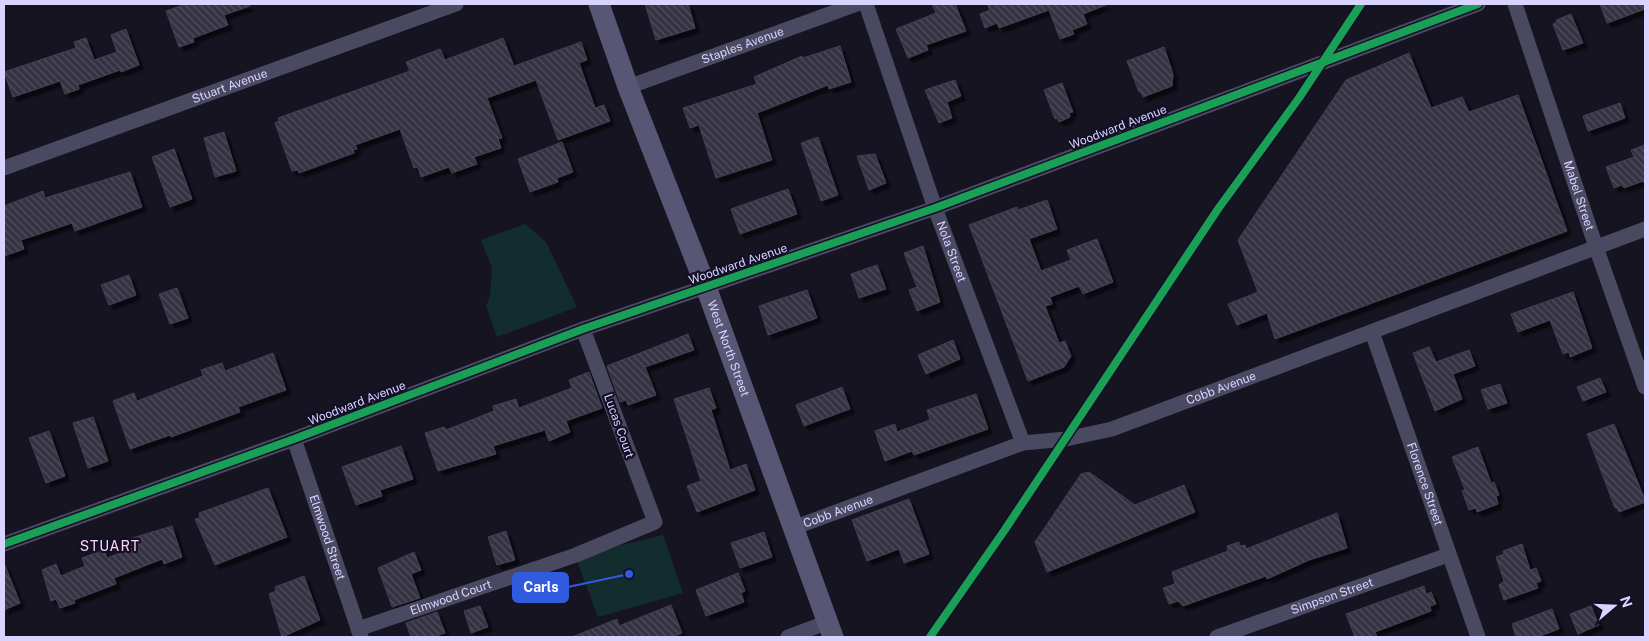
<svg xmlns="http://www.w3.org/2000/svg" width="1649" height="641" font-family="'Public Sans',sans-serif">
<defs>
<pattern id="building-back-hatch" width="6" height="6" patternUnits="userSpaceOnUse" patternTransform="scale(1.25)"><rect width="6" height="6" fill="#343243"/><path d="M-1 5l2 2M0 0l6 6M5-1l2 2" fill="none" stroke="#514f5f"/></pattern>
<filter id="shadow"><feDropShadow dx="4.5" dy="4.5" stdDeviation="1" flood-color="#0009"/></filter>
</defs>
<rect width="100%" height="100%" fill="#161421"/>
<g fill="#132c2d">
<polygon points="525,224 546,242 577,307 497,337 486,306 490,296 492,268 481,240"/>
<polygon points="663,535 683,593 598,617 575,556"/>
</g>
<g fill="url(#building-back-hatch)" stroke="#433f54" filter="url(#shadow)">
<polygon points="186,4 250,4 250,6 224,15 228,25 193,38 194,42 179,47 166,11"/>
<polygon points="645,4 688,4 695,28 656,40"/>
<polygon points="932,4 955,4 966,31 926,45 928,50 908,58 896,29 936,13"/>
<polygon points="987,4 1106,4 1106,5 1083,14 1087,24 1072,30 1074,34 1060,39 1049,10 999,28 997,23 985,28 980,14 990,10"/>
<polygon points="1600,4 1645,4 1645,9 1607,23"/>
<polygon points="1571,14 1583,43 1563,50 1553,24 1557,22 1556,20"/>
<polygon points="126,29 139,65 121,72 120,70 78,85 79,89 65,94 60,81 13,97 4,72 76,48 74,42 86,38 94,60 117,52 111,35"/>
<polygon points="503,38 514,66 581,42 587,60 579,63 595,108 604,105 610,121 558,140 536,80 487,98 502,138 498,139 501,148 474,157 477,164 452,173 449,167 421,177 418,167 414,168 400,129 355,145 357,149 353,150 354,153 299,173 298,170 292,171 275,123 279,121 278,118 410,71 406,62 440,49 445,60"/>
<polygon points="840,46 851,82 829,89 828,85 757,113 772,160 716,178 699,125 690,128 683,108 757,84 754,77 802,56 803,58"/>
<polygon points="1164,47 1173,74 1172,86 1143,97 1141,92 1139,92 1127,61"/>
<polygon points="1409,53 1431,108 1462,97 1469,112 1518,95 1567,231 1275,339 1267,313 1237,325 1228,304 1258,292 1238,240 1346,80"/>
<polygon points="955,80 961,96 947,102 952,118 939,123 925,90"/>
<polygon points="1062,83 1073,112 1069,113 1070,117 1059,122 1057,118 1055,119 1044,90"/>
<polygon points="1620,103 1625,118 1588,131 1583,116"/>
<polygon points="224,132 236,171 215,177 204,138"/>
<polygon points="818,137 838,195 821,201 801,143"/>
<polygon points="562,142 573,172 557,178 558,182 530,192 518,159"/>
<polygon points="1645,145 1645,184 1643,181 1624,188 1622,185 1614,188 1606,167 1634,157 1631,150"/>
<polygon points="174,149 192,199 170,207 152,157"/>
<polygon points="875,154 886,183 869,190 857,156"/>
<polygon points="130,172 142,207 75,231 72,223 21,240 24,249 4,256 4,206 43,191 45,198"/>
<polygon points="788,189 797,214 740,234 731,209"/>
<polygon points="1047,200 1057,229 1029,239 1041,271 1071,260 1067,250 1097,239 1113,282 1083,294 1079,286 1050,297 1052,304 1045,306 1059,343 1065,341 1071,356 1064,367 1028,381 969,225 1017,207 1018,210"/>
<polygon points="923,246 940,302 917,311 909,290 917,287 904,253"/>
<polygon points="877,265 886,289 859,298 851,274"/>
<polygon points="129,275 136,295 109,305 101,285"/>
<polygon points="177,288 188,318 170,324 159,294"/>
<polygon points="807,290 817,318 768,335 759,306"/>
<polygon points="1573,292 1592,348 1570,357 1569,352 1563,354 1550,320 1518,332 1511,314"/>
<polygon points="688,334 694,350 645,367 656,395 628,405 626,400 620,402 607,366"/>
<polygon points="953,340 960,359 926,374 918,355"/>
<polygon points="1429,347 1436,362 1469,350 1475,366 1453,374 1462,399 1435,411 1413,353"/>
<polygon points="273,353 286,390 238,407 240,412 171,437 170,435 130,449 113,401 134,393 137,401 203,376 201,370 222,363 225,371"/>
<polygon points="589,372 602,408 566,421 570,432 549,441 545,430 493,446 496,454 438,471 425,433 444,427 446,430 494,411 493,406 516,399 519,408 572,388 569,380"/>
<polygon points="1600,378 1606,392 1583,401 1577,387"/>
<polygon points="1500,384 1507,403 1488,409 1481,390"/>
<polygon points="842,387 850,409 804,426 796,405"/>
<polygon points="709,388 716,408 711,410 730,470 746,464 755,490 697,512 687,486 701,481 674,399"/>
<polygon points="976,394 988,429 914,455 912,451 885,461 875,431 895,424 897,432 930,420 927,410"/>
<polygon points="93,417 108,461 88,468 73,423"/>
<polygon points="1614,424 1645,500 1645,502 1619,512 1617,508 1615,508 1587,434"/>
<polygon points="49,431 65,476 46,483 29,438"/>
<polygon points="401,446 413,479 380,490 382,496 356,505 342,467"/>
<polygon points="1478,447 1491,483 1494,482 1499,495 1496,496 1498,504 1477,512 1476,508 1469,510 1462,491 1465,490 1452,457"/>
<polygon points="1089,472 1135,505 1184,485 1195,512 1047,572 1035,542 1081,474"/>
<polygon points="268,488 287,537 215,565 195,519 200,518 199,513"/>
<polygon points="909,499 929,554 904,563 899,549 867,561 852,520"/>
<polygon points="1337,513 1347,548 1309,560 1267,579 1266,576 1183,606 1178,601 1169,604 1163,588 1175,584 1172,572 1228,551 1227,546 1239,542 1240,546 1245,545 1246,549"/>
<polygon points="172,526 182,557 164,564 162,559 114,578 116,584 74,600 75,603 60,608 56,599 51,601 42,570 56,564 61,576 85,566 82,558 104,550 107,558 133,548 129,539"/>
<polygon points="506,531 515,560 497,565 488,537"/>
<polygon points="764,532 772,557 740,568 731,543"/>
<polygon points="1522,544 1530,570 1536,568 1541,581 1536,583 1538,588 1504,600 1499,585 1504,581 1496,557 1504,554 1503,551"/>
<polygon points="414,552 421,570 411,574 420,598 392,607 378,568"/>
<polygon points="4,563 20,603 4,610"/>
<polygon points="738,573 745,591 741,593 744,602 706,616 696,590"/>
<polygon points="304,576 320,620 282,637 269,594 276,591 275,587"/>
<polygon points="1424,586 1426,594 1431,592 1436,604 1430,606 1431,611 1375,632 1377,637 1355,637 1346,614"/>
<polygon points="671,605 682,633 672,637 572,637 617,619 619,626"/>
<polygon points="480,606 488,627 471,633 464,611"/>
<polygon points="1591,606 1599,625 1578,634 1570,614"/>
<polygon points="1552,609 1559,629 1537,637 1516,637 1512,624"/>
<polygon points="437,612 445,633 433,637 411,637 406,623"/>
</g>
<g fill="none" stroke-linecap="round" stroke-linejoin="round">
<g stroke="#4a4962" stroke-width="15">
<path id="s1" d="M 866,4 L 935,208 L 1023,443"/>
<path id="s2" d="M 1515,4 L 1596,247 L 1645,387"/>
<path id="s3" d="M 628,87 L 857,4"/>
<path id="s4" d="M 4,168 L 456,4"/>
<path id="s5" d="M 1372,332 L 1478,637"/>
<path id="s6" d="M 294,439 L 361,637"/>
<path id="s7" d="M 793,528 L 1023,443 L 1066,439 L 1112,429 L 1645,229"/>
<polyline points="4,544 294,439 583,329 935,208 1478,4"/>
<path id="s8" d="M 358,629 L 576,555 L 655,522 L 583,329"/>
<polyline points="788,637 828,622"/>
<path id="s9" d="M 1217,637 L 1448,555"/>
</g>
<path stroke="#575674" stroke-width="21" id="s10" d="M 599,4 L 628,87 L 706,287 L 833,637"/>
<defs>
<g id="cycleway">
<polyline points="4,544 294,439 583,329 935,208 1478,4"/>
<polyline points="930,637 1004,531 1218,209 1299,98 1361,4"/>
</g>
</defs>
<use href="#cycleway" stroke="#130f26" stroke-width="11"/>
<use href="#cycleway" stroke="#1a9f57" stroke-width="8"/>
</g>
<g text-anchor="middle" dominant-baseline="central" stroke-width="4.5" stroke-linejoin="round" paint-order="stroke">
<g font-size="12" fill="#d9d4ff" stroke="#130f26">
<text stroke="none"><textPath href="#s3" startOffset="122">Staples Avenue</textPath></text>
<text stroke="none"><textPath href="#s4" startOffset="240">Stuart Avenue</textPath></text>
<text transform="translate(1118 127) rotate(-21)">Woodward Avenue</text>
<text stroke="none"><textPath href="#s2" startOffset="202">Mabel Street</textPath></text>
<text stroke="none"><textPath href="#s1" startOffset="262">Nola Street</textPath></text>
<text transform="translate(738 264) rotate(-19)">Woodward Avenue</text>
<text stroke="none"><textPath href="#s10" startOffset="368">West North Street</textPath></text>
<text stroke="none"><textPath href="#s7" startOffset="452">Cobb Avenue</textPath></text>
<text transform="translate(357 403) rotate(-21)">Woodward Avenue</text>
<text transform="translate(619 426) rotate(70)">Lucas Court</text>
<text stroke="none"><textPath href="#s5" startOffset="161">Florence Street</textPath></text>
<text stroke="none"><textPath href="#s7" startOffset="48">Cobb Avenue</textPath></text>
<text stroke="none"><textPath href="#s6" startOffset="104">Elmwood Street</textPath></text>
<text stroke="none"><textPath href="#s9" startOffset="122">Simpson Street</textPath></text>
<text stroke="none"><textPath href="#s8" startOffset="98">Elmwood Court</textPath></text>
</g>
<g font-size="14" letter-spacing="1" fill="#ffd6f0" stroke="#130f26">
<text x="110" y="546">STUART</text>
</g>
</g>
<path fill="none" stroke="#305bdc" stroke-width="2" d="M629 574L568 587"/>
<circle fill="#305bdc" stroke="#130f26" stroke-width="2" cx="629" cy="574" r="5"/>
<rect fill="#305bdc" stroke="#305bdc" stroke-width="2" x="513" y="573" width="55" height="29" rx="5"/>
<g font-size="14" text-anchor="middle" font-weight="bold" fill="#fff">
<text x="541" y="592">Carls</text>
</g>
<rect width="1649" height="641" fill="none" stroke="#d9d4ff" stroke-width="10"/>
<g transform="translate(1614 606) rotate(71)" stroke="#130f26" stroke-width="4" paint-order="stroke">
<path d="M0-4L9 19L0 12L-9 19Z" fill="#d9d4ff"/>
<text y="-8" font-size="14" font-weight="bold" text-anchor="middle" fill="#d9d4ff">N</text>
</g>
</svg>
